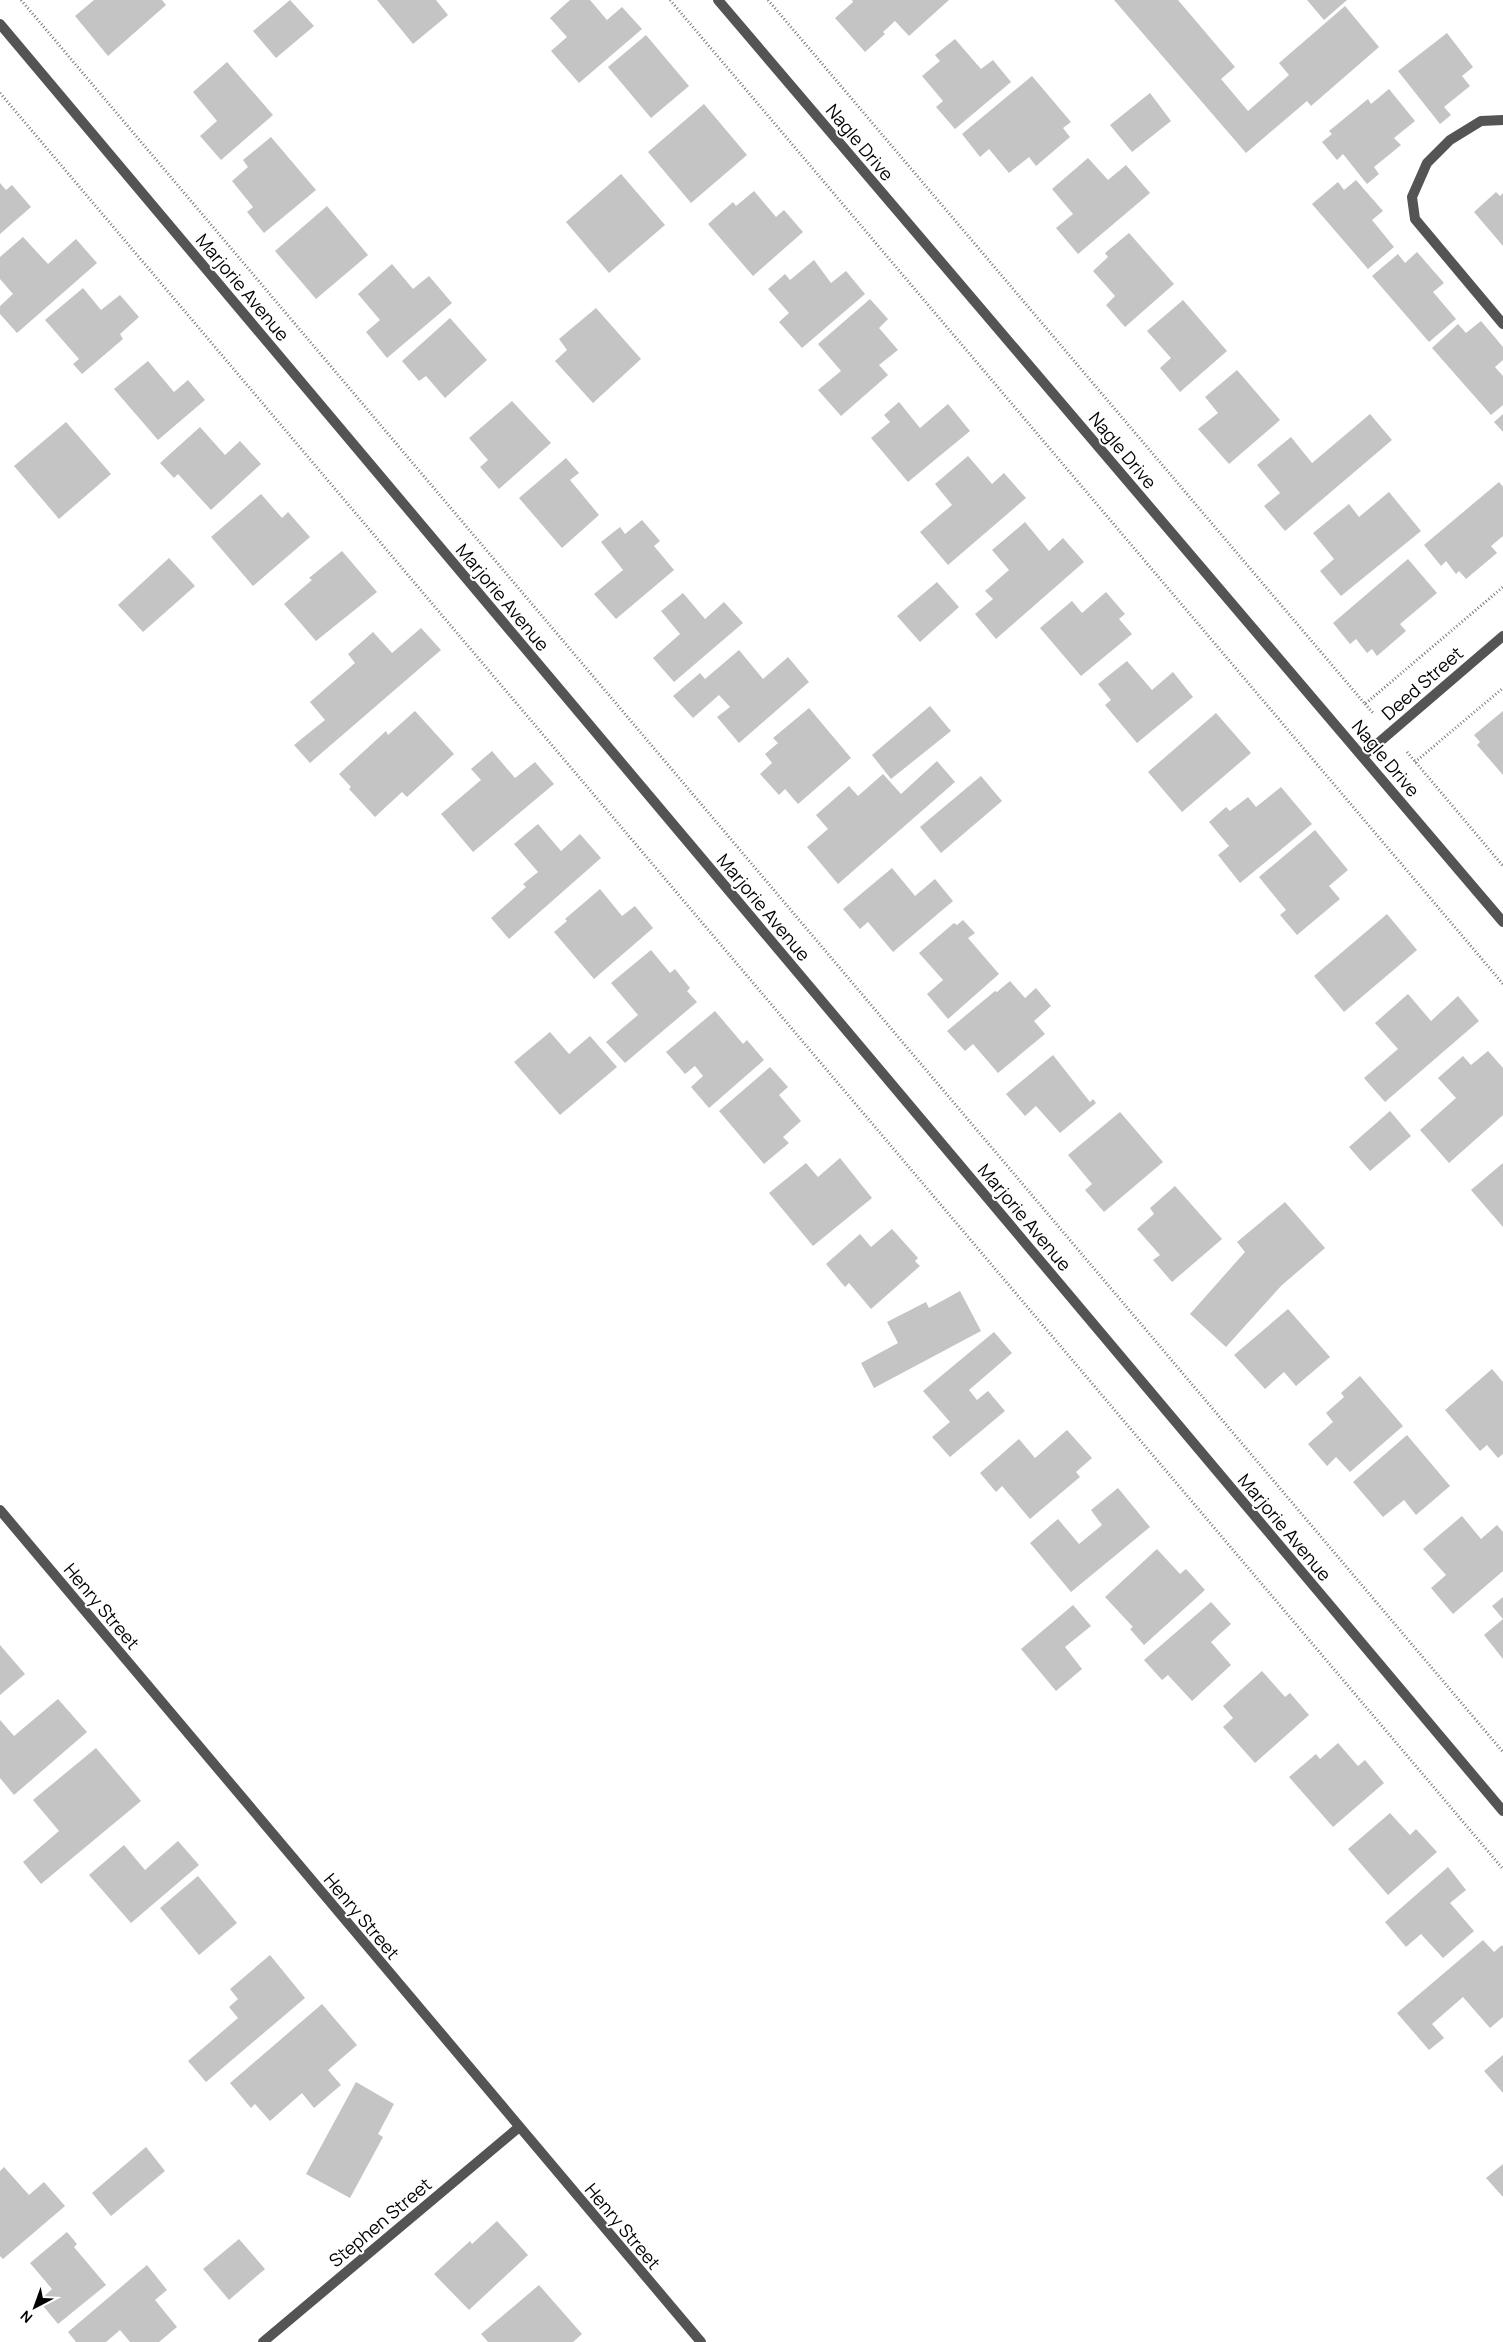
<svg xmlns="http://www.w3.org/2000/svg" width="1503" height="2342" font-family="Manrope,sans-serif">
<rect width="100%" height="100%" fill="#fff"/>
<g fill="#c4c4c4">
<polygon points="94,0 162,0 166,5 108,56 75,16"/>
<polygon points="290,0 314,26 276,58 253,31"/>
<polygon points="377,0 436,0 448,15 413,44"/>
<polygon points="570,0 590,0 607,20 622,7 642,29 579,83 551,51 567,37 550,18"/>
<polygon points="852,0 949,0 909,36 895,21 883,32 885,34 865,52 835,18 853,2"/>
<polygon points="1114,0 1178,0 1235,67 1221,79 1248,111 1289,75 1279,63 1345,6 1379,47 1311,106 1307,101 1246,153"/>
<polygon points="1307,0 1347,0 1324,20"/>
<polygon points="1447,33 1473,67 1462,76 1470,86 1444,107 1451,115 1440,124 1398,71"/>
<polygon points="646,35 689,86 651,118 608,67"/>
<polygon points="955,39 981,69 993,60 1011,82 955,129 936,107 943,101 922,76 940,61 935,55"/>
<polygon points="227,62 273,115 221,160 200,136 217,121 193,92"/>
<polygon points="1032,76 1071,122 1063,128 1070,137 1036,166 1029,157 1009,173 989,149 980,157 962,134"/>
<polygon points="1389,89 1415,121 1394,138 1401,145 1374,167 1379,174 1367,184 1343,154 1337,160 1322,142 1332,134 1329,131 1368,99 1371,104"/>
<polygon points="1150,93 1171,121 1132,152 1110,125"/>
<polygon points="704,104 747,155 691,203 648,152"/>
<polygon points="271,137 316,190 264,233 247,212 253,207 232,181 248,167 243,160"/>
<polygon points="1088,158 1108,180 1126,165 1150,193 1078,254 1056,228 1073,214 1052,189"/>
<polygon points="621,174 665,225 609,273 566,222"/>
<polygon points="1356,180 1383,211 1372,220 1394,247 1368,269 1312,204 1338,182 1344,190"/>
<polygon points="0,183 6,190 12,185 31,207 0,234"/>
<polygon points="754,191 776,217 784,210 803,232 753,276 708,224 733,202 736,206"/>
<polygon points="1496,192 1500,196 1503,193 1503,246 1474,212"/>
<polygon points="327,206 368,255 316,299 275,251"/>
<polygon points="1129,233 1174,284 1125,327 1106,305 1115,296 1093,271 1108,257 1105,253"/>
<polygon points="23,237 48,264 76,239 97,263 17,333 0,314 0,306 13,294 0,279 0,257"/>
<polygon points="1417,252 1444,283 1433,292 1456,319 1429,342 1372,276 1398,254 1405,263"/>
<polygon points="814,260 831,283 846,271 865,294 802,348 779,322 789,313 768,289 785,274 790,280"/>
<polygon points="392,264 413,289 429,276 452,303 387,358 366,332 380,320 358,294"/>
<polygon points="83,288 101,310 120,295 139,317 120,334 123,339 82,374 73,364 79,359 45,320"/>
<polygon points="870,299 888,319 879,328 898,350 879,365 888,375 841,416 818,390 841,371 818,344"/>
<polygon points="1183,300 1227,351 1180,392 1160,368 1171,358 1147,331"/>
<polygon points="596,308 641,359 593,403 555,361 567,350 559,339"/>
<polygon points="450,318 487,360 445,398 426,376 419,381 402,361"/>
<polygon points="1481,321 1503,347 1503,360 1495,367 1503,376 1503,405 1491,415 1432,348 1458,324 1466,333"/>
<polygon points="148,361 174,392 188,380 205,400 158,440 114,389"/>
<polygon points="1237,370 1280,420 1229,464 1198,429 1218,413 1205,397"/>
<polygon points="512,401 551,443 499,489 480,467 488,460 469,438"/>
<polygon points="899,402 920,428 948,404 970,431 908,482 871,438 890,422 884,415"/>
<polygon points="1370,414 1392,440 1285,531 1264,506 1280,493 1257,465 1291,437 1312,463"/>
<polygon points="1503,414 1503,432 1494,422"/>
<polygon points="66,422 111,474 59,519 14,466"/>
<polygon points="200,427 225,455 240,441 261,464 211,510 178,474 174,478 160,463"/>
<polygon points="968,456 992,484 1004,473 1026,498 948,565 920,532 952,505 935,484"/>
<polygon points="566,458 579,473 570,480 599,515 562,548 519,498"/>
<polygon points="1499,482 1503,487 1503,536 1491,546 1497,553 1466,579 1459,571 1456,574 1446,561 1441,566 1424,545"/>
<polygon points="1389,492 1421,531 1341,596 1320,571 1334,559 1313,533 1349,504 1359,517"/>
<polygon points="261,494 282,518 288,512 310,537 253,586 211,537"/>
<polygon points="642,520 660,541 654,546 674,570 616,619 594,594 623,570 601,542 620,527 625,534"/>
<polygon points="1025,522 1049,551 1063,538 1084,562 996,639 975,614 993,599 985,591 1009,570 992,550"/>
<polygon points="342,551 377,592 316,641 284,604 312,580 309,578"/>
<polygon points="169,558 195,586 143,632 118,605"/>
<polygon points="1408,559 1437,593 1400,624 1406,631 1377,656 1372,649 1367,653 1356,639 1350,644 1333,623"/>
<polygon points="937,582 959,607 920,642 897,616"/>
<polygon points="1106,592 1125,614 1119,619 1132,634 1081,676 1040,628 1072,601 1082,613"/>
<polygon points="683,593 705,619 724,602 743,623 674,682 653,658 680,634 661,611"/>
<polygon points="421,628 441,650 310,763 294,745 325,720 310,702 355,663 348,654 373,632 392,653"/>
<polygon points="739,650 763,679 788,657 809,682 739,743 717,717 730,707 719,695 693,718 673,696 700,673 705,679"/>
<polygon points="1127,661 1152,690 1173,672 1193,697 1137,743 1105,705 1111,700 1098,684"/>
<polygon points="930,706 951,731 891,779 872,755"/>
<polygon points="809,708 851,758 798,804 785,789 779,795 760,774 772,763 765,754 778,743 773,738"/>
<polygon points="415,711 454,754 407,797 402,792 375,817 349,789 351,787 339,774 386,731 388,735"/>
<polygon points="1503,711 1503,775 1477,745 1480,742 1474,735"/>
<polygon points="1216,713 1251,753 1182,812 1148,772"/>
<polygon points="492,751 515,778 535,762 554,784 473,852 441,814 481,780 471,769"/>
<polygon points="937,761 955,782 838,884 807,847 828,829 816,815 849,786 858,796 883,774 901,794"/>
<polygon points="981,776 1002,801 941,853 920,827"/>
<polygon points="1281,787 1312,824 1240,883 1218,855 1229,846 1209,822 1226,807 1230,811 1248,797 1256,807"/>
<polygon points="538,824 561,851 580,834 601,858 509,939 491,918 526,887 523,884 538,872 514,844"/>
<polygon points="1315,830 1348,870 1329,886 1340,899 1297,935 1280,915 1286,910 1259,877"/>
<polygon points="892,868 915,896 935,879 953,901 893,952 868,922 860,929 843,909"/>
<polygon points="600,889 622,916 635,906 653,928 594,979 554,932 567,921 565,919"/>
<polygon points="1387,914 1417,950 1344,1012 1314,976"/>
<polygon points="963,920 975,933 968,938 999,974 948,1019 927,994 943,980 919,953 954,923 957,925"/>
<polygon points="651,950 670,973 675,969 690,988 687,991 697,1002 625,1063 606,1042 638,1015 611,983"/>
<polygon points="1010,981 1025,998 1036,988 1051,1006 1034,1021 1045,1034 998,1073 973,1044 965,1051 947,1031 995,991 997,992"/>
<polygon points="1408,994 1431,1021 1458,996 1479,1021 1385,1102 1364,1078 1398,1049 1375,1023"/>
<polygon points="715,1011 743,1044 747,1040 764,1060 709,1108 691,1087 703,1076 695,1066 685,1074 666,1052"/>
<polygon points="550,1032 569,1054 590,1036 617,1067 560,1115 514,1062"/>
<polygon points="1488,1051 1503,1068 1503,1115 1449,1163 1420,1130 1456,1098 1438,1078 1463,1056 1471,1065"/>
<polygon points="1053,1055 1090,1102 1093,1099 1096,1103 1060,1133 1036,1106 1025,1116 1006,1094"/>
<polygon points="770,1067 788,1087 779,1095 801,1121 783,1137 789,1143 764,1164 719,1111"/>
<polygon points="1390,1111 1411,1136 1370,1171 1349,1147"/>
<polygon points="1120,1112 1163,1162 1104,1212 1085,1190 1092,1184 1068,1155"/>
<polygon points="840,1158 872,1198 813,1246 769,1193 806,1163 818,1177"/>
<polygon points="1503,1163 1503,1227 1471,1190"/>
<polygon points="1175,1186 1222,1239 1172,1282 1153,1260 1160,1255 1137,1229 1154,1214 1150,1208"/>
<polygon points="1285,1202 1325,1248 1281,1286 1226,1347 1190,1314 1245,1252 1237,1242"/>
<polygon points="892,1229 918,1258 915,1261 920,1266 871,1309 849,1283 845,1287 826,1264 860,1234 871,1247"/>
<polygon points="960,1291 981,1331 874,1388 861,1363 898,1343 887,1322 926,1302 929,1308"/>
<polygon points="1288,1309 1330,1357 1296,1386 1284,1372 1265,1389 1234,1355"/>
<polygon points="994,1332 1012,1353 969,1390 977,1400 988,1391 1005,1411 950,1457 932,1437 950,1422 923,1391"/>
<polygon points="1492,1369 1503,1382 1503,1454 1498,1458 1487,1445 1480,1451 1445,1410"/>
<polygon points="1360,1376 1403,1426 1350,1472 1336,1457 1327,1466 1308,1444 1333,1422 1326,1413 1344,1397 1341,1393"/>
<polygon points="1067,1430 1092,1458 1076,1472 1080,1477 1030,1519 1002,1486 996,1492 980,1473 1019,1439 1035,1458"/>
<polygon points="1407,1435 1450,1486 1416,1515 1404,1500 1383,1517 1353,1482"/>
<polygon points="1118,1488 1150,1527 1071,1592 1030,1543 1058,1519 1079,1544 1102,1525 1091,1510"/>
<polygon points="1462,1516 1481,1539 1497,1525 1503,1532 1503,1571 1453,1614 1431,1588 1446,1575 1423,1549"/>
<polygon points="1157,1549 1180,1574 1186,1569 1205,1590 1144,1645 1130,1629 1133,1627 1105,1597"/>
<polygon points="1503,1597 1503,1659 1484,1635 1503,1619 1492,1606"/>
<polygon points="1211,1602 1231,1624 1211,1642 1231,1665 1192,1701 1168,1675 1162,1680 1144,1660"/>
<polygon points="1073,1605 1091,1626 1065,1647 1082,1669 1056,1691 1021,1649"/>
<polygon points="0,1645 25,1674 0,1695"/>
<polygon points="1262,1671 1285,1697 1290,1693 1309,1715 1255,1763 1223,1727 1233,1718 1223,1706"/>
<polygon points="58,1699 87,1732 14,1795 0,1778 0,1720 14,1736"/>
<polygon points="1338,1743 1358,1766 1365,1760 1384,1783 1333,1827 1289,1777 1316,1754 1320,1759"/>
<polygon points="96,1748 141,1801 41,1884 23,1862 59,1831 33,1800"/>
<polygon points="1390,1813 1410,1835 1416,1829 1437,1852 1388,1895 1348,1849"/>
<polygon points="178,1841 199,1865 131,1923 89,1875 124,1845 145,1870"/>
<polygon points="1448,1867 1466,1890 1450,1903 1474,1931 1443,1958 1421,1934 1406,1947 1385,1922"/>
<polygon points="198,1876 237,1923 199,1955 160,1908"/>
<polygon points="1483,1940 1494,1952 1502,1945 1503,1947 1503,2017 1490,2028 1463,1997 1432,2024 1444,2038 1429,2050 1397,2013"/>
<polygon points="270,1955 305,1998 206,2082 188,2061 238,2018 229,2007 238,1999 230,1989"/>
<polygon points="322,2004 357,2045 328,2070 341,2085 314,2108 302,2093 270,2121 255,2104 251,2108 230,2083"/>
<polygon points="1503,2055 1503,2093 1484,2071"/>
<polygon points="356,2082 394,2104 378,2134 383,2137 350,2198 306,2174"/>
<polygon points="146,2147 165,2171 111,2216 92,2193"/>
<polygon points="1503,2164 1503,2197 1486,2178"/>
<polygon points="4,2167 29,2195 44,2182 65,2206 3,2259 0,2256 0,2171"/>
<polygon points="497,2221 528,2255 469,2310 434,2274 470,2241 472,2244"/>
<polygon points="67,2232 77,2244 74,2247 106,2285 58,2324 39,2301 52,2289 30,2263"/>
<polygon points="239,2239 265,2269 229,2300 203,2269"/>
<polygon points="147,2265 167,2290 155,2300 177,2327 159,2342 130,2342 120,2330 106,2342 76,2342 68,2332"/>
<polygon points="539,2285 582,2334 573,2342 488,2342 481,2334"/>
</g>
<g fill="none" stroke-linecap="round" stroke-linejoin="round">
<g stroke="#767676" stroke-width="3" stroke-dasharray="1 2.5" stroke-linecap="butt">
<polyline points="21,0 1503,1752"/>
<polyline points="670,0 1503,984"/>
<polyline points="768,0 1365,704 1503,587"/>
<polyline points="0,93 1503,1869"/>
<polyline points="1365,704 1373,713"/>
<polyline points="1407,752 1503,866"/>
<polyline points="1415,762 1503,688"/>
</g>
<polyline stroke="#545454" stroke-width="10" points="1503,120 1481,121 1450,140 1427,163 1412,197 1415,219 1503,324"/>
<g stroke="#545454" stroke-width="10">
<polyline points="718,0 1503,922"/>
<polyline points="0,24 1503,1811"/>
<polyline points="1363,756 1503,636"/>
<polyline points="0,1510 701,2342"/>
<polyline points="263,2342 518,2128"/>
</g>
</g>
<g text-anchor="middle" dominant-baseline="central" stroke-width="4" stroke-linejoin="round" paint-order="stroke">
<g font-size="18" fill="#000" stroke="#fff">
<text transform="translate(860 142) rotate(50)">Nagle Drive</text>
<text transform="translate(243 287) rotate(50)">Marjorie Avenue</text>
<text transform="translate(1123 450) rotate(50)">Nagle Drive</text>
<text transform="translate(503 597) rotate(50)">Marjorie Avenue</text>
<text transform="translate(1422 683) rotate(-41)">Deed Street</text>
<text transform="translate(1386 758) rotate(50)">Nagle Drive</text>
<text transform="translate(764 907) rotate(50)">Marjorie Avenue</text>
<text transform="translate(1025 1217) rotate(50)">Marjorie Avenue</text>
<text transform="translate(1285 1527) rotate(50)">Marjorie Avenue</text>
<text transform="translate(102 1606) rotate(50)">Henry Street</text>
<text transform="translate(362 1916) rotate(50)">Henry Street</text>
<text transform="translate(380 2222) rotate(-40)">Stephen Street</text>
<text transform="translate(623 2226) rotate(50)">Henry Street</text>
</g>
</g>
<g transform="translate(35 2307) rotate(221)" stroke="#ffffff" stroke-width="4" paint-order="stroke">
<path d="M0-4L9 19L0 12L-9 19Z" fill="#000000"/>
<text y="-8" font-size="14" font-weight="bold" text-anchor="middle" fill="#000000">N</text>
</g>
</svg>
